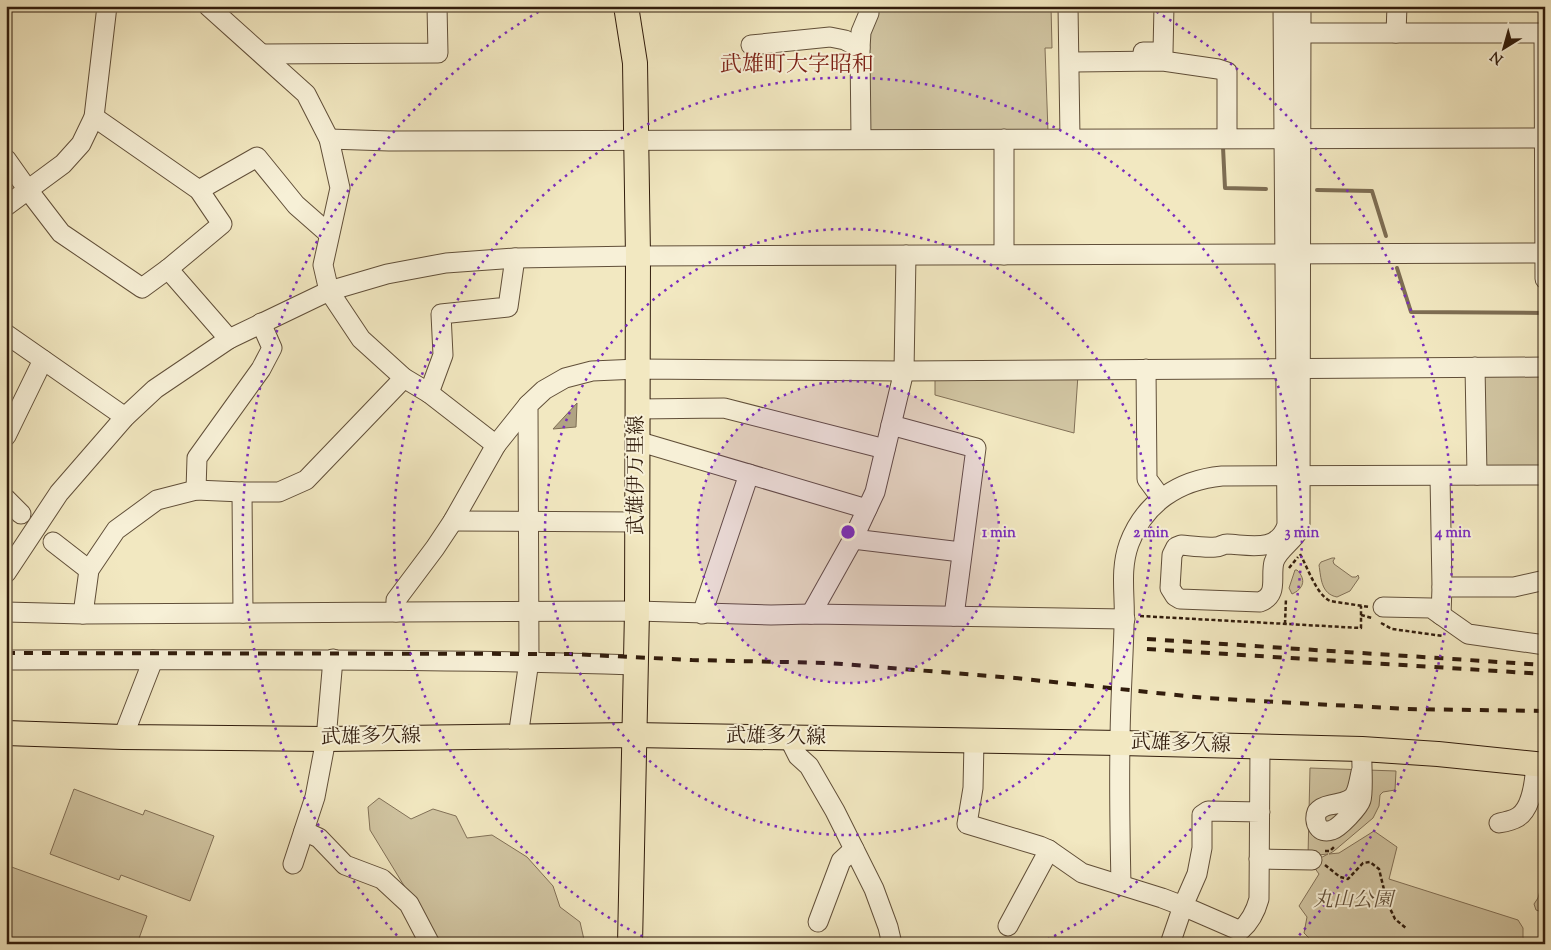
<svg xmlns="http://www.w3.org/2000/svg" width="1551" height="950" font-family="'Sorts Mill Goudy','Noto Serif JP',serif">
<rect width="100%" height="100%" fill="#f2e8c1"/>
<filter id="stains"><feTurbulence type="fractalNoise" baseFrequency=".004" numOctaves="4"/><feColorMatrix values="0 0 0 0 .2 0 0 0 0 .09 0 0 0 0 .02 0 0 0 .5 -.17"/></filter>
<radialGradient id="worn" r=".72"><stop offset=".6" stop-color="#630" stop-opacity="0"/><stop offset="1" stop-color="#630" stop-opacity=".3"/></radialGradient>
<g fill="#d1c5a2" stroke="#817057">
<polygon points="875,6 1051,6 1052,48 1045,48 1048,132 866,134 865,37"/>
<rect x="1483" y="373" width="62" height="93"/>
<polygon points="935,375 1078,375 1074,433 935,395"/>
<path d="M 1332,558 L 1335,558 L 1333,561 L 1334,564 L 1352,577 L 1356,577 L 1358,575 L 1359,578 L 1350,591 L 1337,597 C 1321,594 1321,578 1319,565 L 1321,562 Z"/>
<path d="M 1295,570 L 1297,570 C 1307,580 1303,589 1292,594 L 1289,588 Z"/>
<polygon points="1310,768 1396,771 1395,790 1383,792 1380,795 1379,806 1373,818 1334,851 1329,854 1339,853 1374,831 1397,847 1389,879 1518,920 1523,928 1523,938 1532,944 1315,944 1304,933 1307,917 1299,906 1319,874 1311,863 1328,854 1308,856"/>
<polygon points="74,789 143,815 145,810 214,836 190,901 121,875 119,880 50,854"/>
<polygon points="379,798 411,819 433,809 456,816 467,838 492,835 527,857 553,886 560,907 580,922 585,944 443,944 436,938 370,830 368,807"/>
<polygon points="6,865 147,916 137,944 6,944"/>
<polygon points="1545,872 1545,913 1536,910 1534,904 1538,898"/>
</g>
<polygon fill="#b0a383" stroke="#7d6d53" points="577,403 576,427 553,429"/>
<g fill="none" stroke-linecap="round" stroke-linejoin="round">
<g stroke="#7d6d53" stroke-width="4">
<polyline points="1223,147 1225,188 1266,189"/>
<polyline points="1317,190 1372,191 1386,236"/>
<polyline points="1397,268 1411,312 1545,313"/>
</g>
<defs>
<g id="minor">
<polyline points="208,6 306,94 329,139 340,188 323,265 329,291 361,339 404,378 429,393 443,355 441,314 508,307 515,258"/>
<polyline points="1068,6 1070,138"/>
<path d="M 1283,6 L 1287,525 C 1278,553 1250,545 1227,544 C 1223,544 1220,547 1216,547 C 1204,548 1192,546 1181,545 L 1176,547 L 1172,555 L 1170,588 L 1175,596 L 1180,599 L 1260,602 C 1279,595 1270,577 1274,562 C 1278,549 1294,541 1300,528 L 1301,6"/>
<polyline points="1289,33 1545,33"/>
<polyline points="1396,33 1397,6"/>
<polyline points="1544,33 1545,279"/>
<polyline points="751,45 830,37 845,40 860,48"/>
<polyline points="1143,52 1163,52 1164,6"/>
<polyline points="263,54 438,53 437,6"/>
<polyline points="1074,62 1163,61 1218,69 1227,72 1227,132"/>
<polyline points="329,139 389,141 1545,138"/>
<polyline points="861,139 860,48 861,32 869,13 869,6"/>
<polyline points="6,159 28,190 61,233 142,288 168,269 222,224 199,190 94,117"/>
<polyline points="199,190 257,157 296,205 329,234"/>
<polyline points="6,206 63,164 81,144 94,117 107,6"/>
<polyline points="1004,255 1004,139"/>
<polyline points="168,269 229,339"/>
<polyline points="6,334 125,417"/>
<polyline points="1475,367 1477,475"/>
<polyline points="1146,369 1147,479 1161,498"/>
<polyline points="404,378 306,480 279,492 242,492 196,490 157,500 116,530 89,570 83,614 396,612 396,600 435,548 453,521 496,445"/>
<polyline points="429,393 496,445 528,405"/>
<polyline points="637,409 724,408 885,449"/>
<polyline points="891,425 976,448 954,616"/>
<polyline points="6,436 43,360"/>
<polyline points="637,441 867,509"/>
<polyline points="1440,476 1442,587"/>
<polyline points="196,490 197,458 261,369 272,348 261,323"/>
<polyline points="242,492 243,613"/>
<polyline points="6,499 21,514"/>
<polyline points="453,521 637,522"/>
<polyline points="853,539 961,552"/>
<polyline points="53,542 89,570"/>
<polyline points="6,573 59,493 125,417 155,389 229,339 329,291 387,274 446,263 515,258 638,256 1545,253"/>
<polyline points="1383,607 1431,608 1468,634 1545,645"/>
<polyline points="6,612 83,614"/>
<polyline points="396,612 637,611 771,615 811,614 1125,619"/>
<polyline points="702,614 749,474"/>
<polyline points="811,614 853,539 875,492 904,371 906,255"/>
<polyline points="1441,615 1442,587 1514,587 1545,580"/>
<path d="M 6,660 C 216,660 425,658 635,665"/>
<polyline points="123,737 153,660"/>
<polyline points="518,737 529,661 528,405 544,390 565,378 592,371 638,369 904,371 1545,367"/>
<polyline points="789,738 798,756 809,766 835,811 874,889 888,927 892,944"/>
<polyline points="974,742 973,788 967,824 1040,846 1049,850 1082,873 1162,898 1183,906 1170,944"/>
<path d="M 1361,772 C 1356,797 1357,800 1330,805 C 1325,806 1321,807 1317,812 C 1313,822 1319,835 1332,830 C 1339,828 1359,807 1361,800 C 1364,791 1361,761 1362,749"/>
<path d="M 1260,812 L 1208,811 L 1202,815 L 1202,848 L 1197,874 L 1183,906 L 1236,929 L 1241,930 C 1250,922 1256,910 1259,899 L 1260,747"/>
<path d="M 1499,823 C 1505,822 1513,820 1518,817 C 1532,808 1535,779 1536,764"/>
<polyline points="304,831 319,838 345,865 382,879 409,904 430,944"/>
<polyline points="1259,859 1312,860"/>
<polyline points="293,864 315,797 326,739 333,659"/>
<path d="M 1121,885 C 1120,838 1119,791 1120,744 C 1120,705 1123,666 1124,626 C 1126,598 1119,572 1129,544 C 1144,503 1179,480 1222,476 L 1545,475"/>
<polyline points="818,922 841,861 854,849"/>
<polyline points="1008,926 1049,850"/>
</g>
<g id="major">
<polyline points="626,6 635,63 638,256 637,611 630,944"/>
<polyline points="6,733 123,737 326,739 633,735 1120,743 1362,749 1438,754 1545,765"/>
</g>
</defs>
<use href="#minor" stroke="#614f39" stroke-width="21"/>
<use href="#major" stroke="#311c0c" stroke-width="26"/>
<g stroke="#311c0c" stroke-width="2.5" stroke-dasharray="4 2.5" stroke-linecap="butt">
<path d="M 1300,554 C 1308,568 1316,594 1330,601 L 1369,607"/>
<polyline points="1289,568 1298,557"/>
<polyline points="1361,615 1372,618"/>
<polyline points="1140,616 1361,628 1361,606"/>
<polyline points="1381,623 1392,629 1443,636"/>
<polyline points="1285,624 1286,598"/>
<polyline points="1325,851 1330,851 1335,846"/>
<polyline points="1325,865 1340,877 1348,879 1363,863 1370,862 1379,869 1387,902 1395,919 1407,929"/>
</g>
<use href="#minor" stroke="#f7f0d7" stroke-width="19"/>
<use href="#major" stroke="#f2e8c1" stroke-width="24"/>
<g stroke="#311c0c" stroke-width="4" stroke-dasharray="9 9" stroke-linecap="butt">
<polyline points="1147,639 1545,665"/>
<polyline points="1147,649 1545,674"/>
<polyline points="6,653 570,654 692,660 829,663 1015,678 1205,698 1407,709 1545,711"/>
</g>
</g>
<circle cx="848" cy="532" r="151" fill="#7b2cbf" fill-opacity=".12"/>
<g fill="none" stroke="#7b2cbf" stroke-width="2.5" stroke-dasharray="2.5 5">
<circle cx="848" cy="532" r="151"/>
<circle cx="848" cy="532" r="303"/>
<path d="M656 943A454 454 0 1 1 1040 943"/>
<path d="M402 941A605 605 0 0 1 545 8M1150 8A605 605 0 0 1 1294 941"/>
</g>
<g text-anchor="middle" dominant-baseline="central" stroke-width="4" stroke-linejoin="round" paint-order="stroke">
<g font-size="20" fill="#311c0c" stroke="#f7f0d7">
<text transform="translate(637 475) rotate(-90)">武雄伊万里線</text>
<text transform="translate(371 738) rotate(-1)">武雄多久線</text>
<text transform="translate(776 738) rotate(1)">武雄多久線</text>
<text transform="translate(1181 745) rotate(2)">武雄多久線</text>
</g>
<g font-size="20" font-style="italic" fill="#614f39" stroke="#f7f0d7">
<text x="1353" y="901">丸山公園</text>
</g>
<g font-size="22" fill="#7a1f14" stroke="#f7f0d7">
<text x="797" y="66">武雄町大字昭和</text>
</g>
</g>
<circle cx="848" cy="532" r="8" fill="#7b2cbf" stroke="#f7f0d7" stroke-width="2.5"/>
<g font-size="15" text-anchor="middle" font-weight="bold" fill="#7b2cbf" stroke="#f7f0d7" stroke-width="4" stroke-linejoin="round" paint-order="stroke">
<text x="999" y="537">1 min</text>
<text x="1151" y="537">2 min</text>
<text x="1302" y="537">3 min</text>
<text x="1453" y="537">4 min</text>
</g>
<rect width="1551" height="950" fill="none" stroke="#f2e8c1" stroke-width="25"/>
<rect x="8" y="8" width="1536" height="935" fill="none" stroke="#311c0c" stroke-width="2.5"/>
<rect x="12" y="12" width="1526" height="925" fill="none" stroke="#311c0c"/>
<g transform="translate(1504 48) rotate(217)" stroke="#f7f0d7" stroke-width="4" paint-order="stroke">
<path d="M0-4L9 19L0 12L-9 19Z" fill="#311c0c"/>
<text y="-8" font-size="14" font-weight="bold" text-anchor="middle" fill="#311c0c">N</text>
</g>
<rect width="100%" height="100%" filter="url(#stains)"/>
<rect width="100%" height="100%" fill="url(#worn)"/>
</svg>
